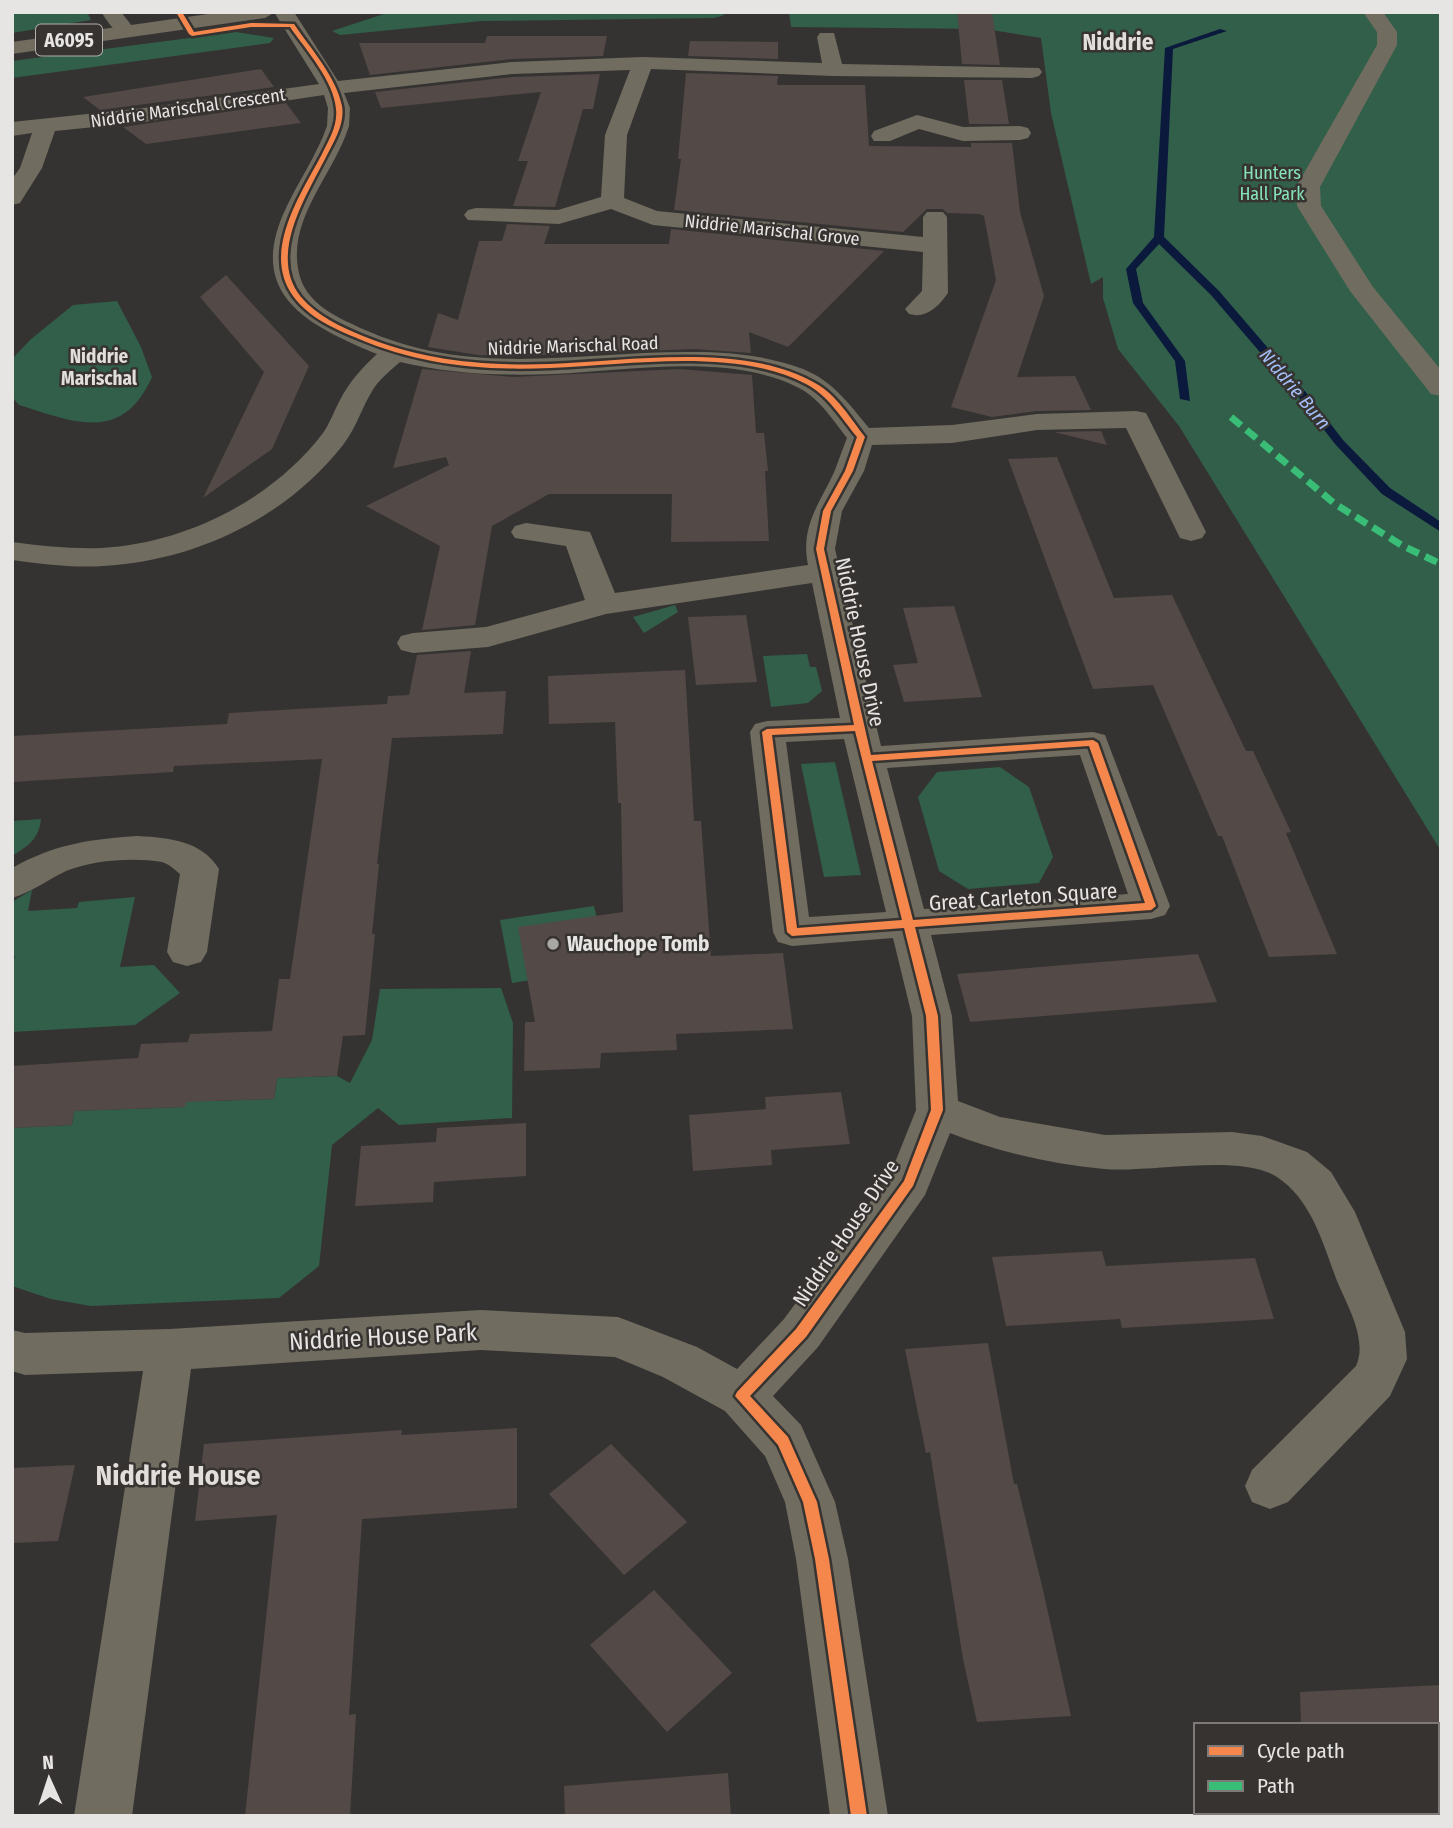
<svg xmlns="http://www.w3.org/2000/svg" width="1453" height="1828" font-family="'Fira Sans Condensed',sans-serif">
<rect width="100%" height="100%" fill="#353332"/>
<g fill="#315f49">
<polygon points="24,12 87,12 91,20 12,33 12,14"/>
<polygon points="390,12 718,12 725,15 714,18 482,21 340,35 332,31"/>
<polygon points="789,12 1441,14 1441,851 1179,426 1118,349 1103,298 1103,277 1091,284 1051,113 1041,38 986,29 791,27"/>
<polygon points="236,32 274,38 270,43 12,78 12,61"/>
<path d="M 117,301 L 141,347 L 152,377 C 122,444 74,422 19,405 L 12,397 L 12,359 L 30,340 L 73,305 Z"/>
<polygon points="675,605 678,612 644,633 633,617"/>
<polygon points="807,654 810,667 816,667 822,691 808,703 771,707 763,656"/>
<polygon points="835,762 861,875 824,877 801,764"/>
<polygon points="1000,767 1029,787 1053,857 1039,883 968,889 939,871 918,797 937,772"/>
<path d="M 41,819 C 39,839 28,846 12,856 L 12,821 Z"/>
<polygon points="32,890 28,911 77,908 79,902 135,897 120,967 154,965 180,993 135,1025 12,1032 12,960 15,958 12,948 12,902"/>
<polygon points="594,906 608,968 512,983 500,920"/>
<polygon points="501,988 513,1023 512,1118 399,1125 378,1108 332,1145 319,1266 279,1298 91,1306 51,1299 12,1286 12,1128 72,1125 74,1111 184,1107 189,1090 215,1101 274,1099 277,1078 337,1076 350,1083 372,1040 380,989"/>
</g>
<g fill="none" stroke-linecap="round" stroke-linejoin="round">
<polygon fill="#0b193d" fill-rule="evenodd" points="1220,29 1227,31 1173,49 1164,237 1219,291 1309,396 1343,440 1390,488 1441,522 1441,532 1382,494 1335,444 1301,400 1211,295 1159,244 1136,269 1143,303 1185,361 1190,401 1180,399 1175,361 1133,303 1126,269 1154,237 1165,48"/>
</g>
<g fill="#534946">
<polygon points="957,12 992,12 1000,65 962,64"/>
<polygon points="487,36 607,36 603,56 512,59 370,75 359,43 485,43"/>
<polygon points="690,41 778,42 778,59 688,56"/>
<polygon points="261,69 274,87 100,110 83,97"/>
<polygon points="686,73 778,76 777,85 865,85 869,146 971,147 971,143 1012,143 1020,212 1044,296 1017,377 1075,376 1091,410 1037,411 992,417 951,407 996,280 984,216 980,214 947,213 943,209 927,209 903,232 674,210 681,159 678,159"/>
<polygon points="600,74 593,109 583,109 555,207 513,206 528,161 518,161 541,92 381,108 375,92 512,77"/>
<polygon points="964,80 1002,80 1009,124 969,124"/>
<polygon points="286,103 301,123 146,144 123,127"/>
<polygon points="507,224 550,226 544,244 669,244 671,229 884,251 788,347 749,332 751,353 694,349 519,356 478,355 428,347 438,313 458,320 479,241 502,241"/>
<polygon points="226,275 309,366 272,449 203,498 264,372 200,297"/>
<polygon points="422,369 514,377 679,369 752,375 756,433 764,433 768,471 765,471 769,541 671,542 672,494 549,494 492,526 475,625 422,630 440,546 366,506 449,465 446,457 393,468"/>
<polygon points="1101,431 1107,445 1054,432"/>
<polygon points="1057,457 1114,598 1172,595 1246,751 1253,751 1291,832 1286,833 1337,954 1269,957 1222,836 1218,836 1153,685 1093,689 1008,459"/>
<polygon points="954,606 982,697 904,702 893,665 918,663 903,608"/>
<polygon points="746,615 757,682 696,685 688,617"/>
<polygon points="471,651 464,693 506,691 503,734 392,738 377,864 379,864 372,934 375,934 365,1035 343,1036 337,1076 277,1078 274,1099 186,1102 185,1107 74,1111 72,1125 12,1128 12,1066 138,1058 141,1044 188,1042 190,1034 272,1031 279,979 290,979 322,759 174,766 173,772 12,782 12,736 227,724 229,713 387,704 388,696 409,695 417,655"/>
<polygon points="685,670 694,821 701,821 711,956 783,953 793,1029 676,1034 677,1050 601,1053 600,1068 524,1071 525,1022 535,1022 518,927 623,912 621,803 618,803 615,722 549,724 548,676"/>
<polygon points="1198,954 1217,1002 970,1022 957,974"/>
<polygon points="841,1092 850,1144 771,1150 772,1165 693,1171 689,1115 766,1109 765,1097"/>
<polygon points="526,1123 526,1176 434,1182 433,1202 355,1206 361,1146 436,1142 437,1128"/>
<polygon points="1102,1251 1106,1266 1255,1258 1274,1319 1122,1328 1120,1319 1006,1326 992,1257"/>
<polygon points="988,1343 1014,1484 1017,1484 1043,1590 1071,1716 977,1722 963,1659 930,1452 926,1453 905,1349"/>
<polygon points="517,1428 517,1508 362,1519 349,1715 356,1714 350,1816 245,1816 277,1515 195,1521 204,1444 402,1430 401,1435"/>
<polygon points="611,1444 687,1522 624,1575 549,1494"/>
<polygon points="75,1465 58,1541 12,1543 12,1468"/>
<polygon points="654,1590 732,1673 667,1732 590,1645"/>
<polygon points="1441,1685 1441,1725 1301,1725 1300,1692"/>
<polygon points="728,1773 731,1816 565,1816 564,1786"/>
</g>
<g fill="none" stroke-linecap="round" stroke-linejoin="round">
<g fill="#706c5f" fill-rule="evenodd">
<path d="M 101,12 L 121,12 L 136,31 L 133,35 C 117,39 110,24 101,12 Z"/>
<path d="M 274,12 L 294,12 L 338,81 L 512,62 L 643,57 L 822,63 L 817,37 L 820,33 L 834,33 L 842,64 L 1039,68 L 1042,72 L 1039,76 L 1032,78 L 833,76 L 651,69 L 627,135 L 624,198 L 657,211 L 923,237 L 923,217 L 927,212 L 943,212 L 947,217 L 948,293 C 938,307 926,319 909,314 L 905,309 L 922,291 L 923,252 L 653,225 L 611,209 L 559,224 L 468,220 L 464,215 L 468,210 L 476,208 L 558,210 L 601,197 L 605,135 L 630,70 L 512,74 L 344,93 L 350,108 L 349,126 C 335,172 289,217 298,268 C 302,297 326,312 350,323 C 467,381 570,351 694,352 C 731,352 768,356 803,369 C 833,381 849,404 869,428 L 952,425 L 1037,414 L 1136,411 L 1146,413 L 1206,532 L 1202,538 L 1191,541 L 1180,538 L 1126,428 L 1037,430 L 952,443 L 872,445 L 864,471 L 842,511 L 835,549 L 881,746 L 1093,732 L 1105,735 L 1170,906 L 1165,915 L 1151,919 L 931,935 L 952,1016 L 958,1101 L 1000,1117 L 1105,1135 L 1232,1132 L 1262,1136 L 1307,1152 L 1331,1172 L 1355,1212 L 1405,1332 L 1407,1359 L 1390,1396 L 1288,1502 L 1270,1509 L 1252,1502 L 1245,1486 L 1252,1470 L 1356,1366 C 1368,1340 1347,1305 1337,1281 C 1323,1244 1312,1200 1277,1177 C 1241,1153 1149,1173 1104,1169 C 1052,1164 998,1152 950,1133 L 925,1195 L 818,1347 L 773,1396 L 801,1425 L 835,1502 L 848,1559 L 888,1816 L 830,1816 L 796,1559 L 785,1502 L 765,1456 L 725,1411 L 663,1377 L 615,1357 L 481,1350 L 191,1369 L 132,1816 L 74,1816 L 143,1371 L 25,1375 L 12,1371 L 12,1330 L 25,1333 L 170,1329 L 481,1310 L 618,1317 L 697,1347 L 737,1369 L 784,1319 L 890,1175 L 916,1110 L 912,1016 L 893,938 L 792,946 L 778,942 L 773,932 L 750,732 L 755,724 L 767,721 L 840,718 L 812,583 L 606,614 L 488,647 L 413,653 L 401,650 L 397,643 L 401,636 L 413,633 L 486,627 L 585,600 L 566,546 L 515,538 L 511,532 L 515,526 L 526,523 L 590,532 L 615,593 L 808,565 C 800,525 820,504 835,470 C 839,459 843,448 847,438 C 833,420 819,398 799,388 C 730,352 629,371 553,374 C 501,376 451,374 400,362 C 391,370 381,378 374,388 C 362,406 357,427 343,445 C 286,518 195,561 103,566 C 72,568 42,564 12,560 L 12,542 C 42,546 72,549 102,548 C 186,543 272,500 323,433 C 330,423 334,411 340,400 C 349,382 362,368 377,354 C 307,325 245,294 286,208 C 299,180 317,155 327,126 L 328,108 L 324,95 L 144,122 L 55,131 L 42,168 L 20,203 L 12,205 L 12,179 L 20,168 L 32,133 L 12,136 L 12,122 L 144,108 L 319,84 ZM 844,739 L 886,912 L 809,917 L 786,742 ZM 1080,755 L 1128,894 L 924,909 L 887,768 Z"/>
<polygon points="1363,12 1383,12 1397,32 1397,45 1320,187 1321,206 1373,287 1441,370 1441,396 1431,394 1350,291 1297,206 1296,187 1377,45 1377,32"/>
<polygon points="917,115 963,127 1020,126 1028,128 1031,133 1028,138 1020,140 963,141 919,129 890,141 874,141 871,136 874,131"/>
<path d="M 138,836 C 169,838 201,840 219,869 L 207,952 L 201,962 L 187,966 L 173,962 L 167,952 L 180,874 C 175,870 169,864 162,862 C 134,857 92,860 66,871 C 47,880 32,892 12,898 L 12,868 C 55,844 90,839 138,836 Z"/>
</g>
<polygon fill="#716c5e" fill-rule="evenodd" points="222,12 275,12 265,18 12,54 12,42"/>
<polyline stroke="#3abd76" stroke-width="7" stroke-dasharray="13 7" stroke-linecap="butt" points="1231,417 1335,504 1403,546 1441,564"/>
<defs>
<path id="cycleway" d="M 176,12 L 182,12 L 194,32 L 251,23 L 294,24 C 310,48 336,76 342,106 C 345,123 335,140 327,155 C 307,195 267,255 301,297 C 317,316 341,327 363,336 C 423,361 485,366 550,364 C 628,361 745,342 815,383 C 836,394 851,419 865,437 L 853,471 L 831,511 L 824,549 L 871,755 L 1093,740 L 1098,743 L 1156,906 L 1151,910 L 915,927 L 938,1016 L 943,1110 L 913,1186 L 806,1337 L 750,1396 L 788,1437 L 817,1502 L 829,1559 L 867,1816 L 851,1816 L 815,1559 L 803,1502 L 778,1445 L 735,1396 L 737,1392 L 796,1329 L 904,1181 L 931,1110 L 926,1016 L 904,928 L 792,936 L 787,932 L 762,732 L 767,729 L 854,725 L 816,549 L 823,511 L 845,471 L 857,437 C 842,419 828,395 806,384 C 735,347 629,365 550,368 C 484,371 420,365 359,339 C 335,329 309,318 293,296 C 261,252 301,194 322,154 C 329,140 338,125 336,109 C 334,81 306,50 290,27 L 251,27 L 192,36 L 189,34 ZM 855,731 L 902,920 L 797,928 L 772,735 ZM 1089,746 L 1145,903 L 913,920 L 872,761 Z"/>
</defs>
<use href="#cycleway" stroke="#363331" stroke-width="5"/>
<use href="#cycleway" fill="#f5874c" fill-rule="evenodd"/>
</g>
<circle fill="#a9a7a6" stroke="#363331" stroke-width="2.5" cx="553" cy="944" r="7"/>
<g text-anchor="middle" dominant-baseline="central" stroke-width="5" stroke-linejoin="round" paint-order="stroke">
<g font-size="18" fill="#e7e5e4" stroke="#363331">
<text transform="translate(188 108) rotate(-8)">Niddrie Marischal Crescent</text>
<text transform="translate(772 230) rotate(6)">Niddrie Marischal Grove</text>
<text transform="translate(573 346) rotate(-2)">Niddrie Marischal Road</text>
</g>
<g font-size="18" fill="#86e3b7" stroke="#363331">
<text x="1272" y="173">Hunters<tspan x="1272" dy="21">Hall Park</tspan></text>
</g>
<rect fill="#363331" stroke="#b2b0ae" stroke-width="2" x="36" y="24.5" width="66" height="31" rx="5"/>
<g font-size="19" font-weight="bold" fill="#e7e5e4">
<text x="69" y="40">A6095</text>
</g>
<g font-size="19" font-weight="bold" fill="#e2dedc" stroke="#363331">
<text x="99" y="356">Niddrie<tspan x="99" dy="22">Marischal</tspan></text>
</g>
<g font-size="19" font-style="italic" fill="#a4bff9" stroke="#363331">
<text transform="translate(1295 389) rotate(50)">Niddrie Burn</text>
</g>
<g font-size="21" fill="#e7e5e4" stroke="#363331">
<text transform="translate(860 642) rotate(78)">Niddrie House Drive</text>
<text transform="translate(1023 897) rotate(-4)">Great Carleton Square</text>
<text transform="translate(846 1233) rotate(-56)">Niddrie House Drive</text>
</g>
<g font-size="21" font-weight="bold" fill="#e7e5e4" stroke="#363331" text-anchor="start">
<text x="567" y="944">Wauchope Tomb</text>
</g>
<g font-size="23" font-weight="bold" fill="#e2dedc" stroke="#363331">
<text x="1118" y="42">Niddrie</text>
</g>
<g font-size="24" fill="#e7e5e4" stroke="#363331">
<text transform="translate(383 1337) rotate(-3)">Niddrie House Park</text>
</g>
<g font-size="28" font-weight="bold" fill="#e2dedc" stroke="#363331">
<text x="178" y="1475">Niddrie House</text>
</g>
</g>
<rect width="1453" height="1828" fill="none" stroke="#e7e5e4" stroke-width="28"/>
<rect x="1194" y="1723" width="245" height="91" fill="#363331" stroke="#7d7a79" stroke-width="2"/>
<rect x="1208" y="1746" width="35" height="10" fill="#f5874c" stroke="#7d7a79" stroke-width="2"/>
<text x="1257" y="1758" font-size="21" fill="#e7e5e4">Cycle path</text>
<rect x="1208" y="1781" width="35" height="10" fill="#3abd76" stroke="#7d7a79" stroke-width="2"/>
<text x="1257" y="1793" font-size="21" fill="#e7e5e4">Path</text>
<g transform="translate(49 1779) rotate(357)" stroke="#363331" stroke-width="5" paint-order="stroke">
<path d="M0-5L12 26L0 18L-12 26Z" fill="#e7e5e4"/>
<text y="-10" font-size="19" font-weight="bold" text-anchor="middle" fill="#e7e5e4">N</text>
</g>
</svg>
